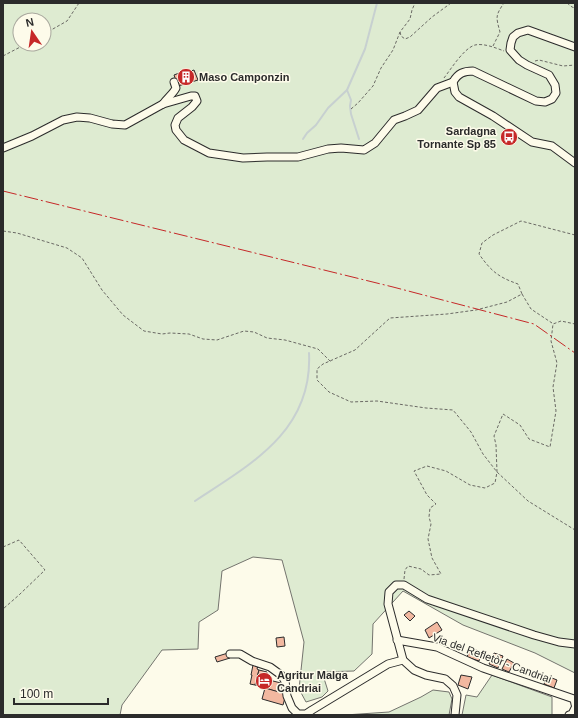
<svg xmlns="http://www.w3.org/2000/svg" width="578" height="718" font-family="Helvetica,sans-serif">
<rect width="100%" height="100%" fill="#fdfbea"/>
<g fill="#deebd1" stroke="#74746e" fill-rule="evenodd">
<path d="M 3,3 L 575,3 L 575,673 L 535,653 L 463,625 L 403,591 L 373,624 L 372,654 L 354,671 L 322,672 L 328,691 L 322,697 L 306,702 L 299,689 L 304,642 L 282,560 L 253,557 L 222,571 L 218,610 L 199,622 L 198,649 L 162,650 L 122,705 L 120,715 L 3,715 ZM 20,20 L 44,20 L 44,44 L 20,44 Z"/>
<polygon points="492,675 552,697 552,715 462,715 466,695 477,697"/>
<polygon points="433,690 449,692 452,699 449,715 345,715 389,712 421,697"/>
</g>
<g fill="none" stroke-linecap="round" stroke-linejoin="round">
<g stroke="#c7d0d0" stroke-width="2">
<polyline points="347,90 351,100 350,106 351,114 359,139"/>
<polyline points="303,139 307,133 316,125 328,108 347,90 365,49 377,3"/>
<path d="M 195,501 C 251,464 313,431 309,353"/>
</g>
</g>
<g fill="#f2b8a0" stroke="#2b2b2b">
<polygon points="187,70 188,72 194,70 198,80 178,86 174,75"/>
<polygon points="409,611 415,616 410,621 404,615"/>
<polygon points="437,622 442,630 429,638 425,630"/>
<polygon points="284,637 285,646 277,647 276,638"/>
<polygon points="473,649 482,652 479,661 467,657 469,652 472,653"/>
<polygon points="228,653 230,658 217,662 215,657"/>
<polygon points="494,653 503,656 498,668 489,664"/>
<polygon points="507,659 514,663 509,672 502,669"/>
<polygon points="253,665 258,666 257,669 259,670 255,685 250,684 252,675 251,675"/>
<polygon points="259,670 267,672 265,679 281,683 278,692 255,685"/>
<polygon points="461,675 472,677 468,689 458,685"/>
<polygon points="547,676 557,680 554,688 544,684"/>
<polygon points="265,688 286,694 283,705 262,699"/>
</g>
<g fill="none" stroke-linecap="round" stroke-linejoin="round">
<defs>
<g id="minor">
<path d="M 575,47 L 528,30 L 518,33 L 513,37 L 511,43 L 510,50 L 519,60 L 527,65 L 549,75 L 555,85 L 556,93 L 552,99 L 545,102 L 536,101 L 473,71 C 464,71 458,73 453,82 L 455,92 L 459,97 L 493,116 L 532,142 L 552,146 L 575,163"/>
<path d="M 163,104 C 167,98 173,94 176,88 L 174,82"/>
<polyline points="3,148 32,136 63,120 77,117 90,118 112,124 125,125 163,104 191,96 195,96 197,101 192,107 178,118 175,125 176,130 184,140 209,153 243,158 267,157 298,157 328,149 341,148 364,150 375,143 394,120 405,116 418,110 437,88 453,82"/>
<polyline points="397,640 437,647 483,668 574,699 575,704"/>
<polyline points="230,654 240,654 252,661 270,667 281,675 285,681 287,696 292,708 298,714 306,714 312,710 388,664 403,660"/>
<polyline points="455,715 457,695 453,686 445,679 426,675 414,670 403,660 388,604 389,592 396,585 404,585 427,599 534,635 559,642 575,644"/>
<polyline points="569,715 572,714 575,708"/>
</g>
</defs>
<use href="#minor" stroke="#2b2b2b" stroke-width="9"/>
<g stroke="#6a6964" stroke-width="1" stroke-dasharray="3 2" stroke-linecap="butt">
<polyline points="567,3 572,7 575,8"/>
<polyline points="400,32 401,36 405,39 410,37 432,17 451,3"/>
<polyline points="44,34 67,21 79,3"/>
<path d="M 493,46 L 500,32 C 496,17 495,16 504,3"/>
<polyline points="3,56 26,44"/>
<polyline points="535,61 539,60 563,66 575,65"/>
<path d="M 444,78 C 451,69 464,48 475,45 C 484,43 496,48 504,51"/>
<polyline points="351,109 358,103 373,86 381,68 393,50 400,32 410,19 412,10 415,3"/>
<polyline points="3,231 17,233 67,248 82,258 102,290 123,315 144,331 162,334 170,333 189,334 203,339 217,340 244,331 254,332 267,338 285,340 318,349 331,362"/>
<path d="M 575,235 L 521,221 L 493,235 L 482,243 L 479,254 C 491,271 498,277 518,284 L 522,294 L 507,302 L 476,310 L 447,314 L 390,318 L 355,350 L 323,364 L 317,369 L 317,380 L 329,392 L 351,402 L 377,401 L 426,408 L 453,410 L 471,432 L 483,454 L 497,472 L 528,501 L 575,530"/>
<polyline points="522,294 531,309 552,323"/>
<polyline points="3,547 19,540 45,570 19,595 3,609"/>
<polyline points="404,579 405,570 408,566 421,569 429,575 441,574 432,558 428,539 431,524 429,517 430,508 436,504 427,495 414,471 427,466 446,471 470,485 485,488 495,483 497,472 496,445 494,436 503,414 520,425 529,439 550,447 556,411 553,387 557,363 551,341 553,324 561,321 575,324"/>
</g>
<use href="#minor" stroke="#fdfbea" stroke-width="7"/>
<polyline stroke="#c62828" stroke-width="1" stroke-dasharray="14 3 2 3" stroke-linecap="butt" points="3,191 393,287 534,324 575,353"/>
</g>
<defs>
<symbol id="building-disc" viewBox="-11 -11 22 22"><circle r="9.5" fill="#c62828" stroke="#fdfbea"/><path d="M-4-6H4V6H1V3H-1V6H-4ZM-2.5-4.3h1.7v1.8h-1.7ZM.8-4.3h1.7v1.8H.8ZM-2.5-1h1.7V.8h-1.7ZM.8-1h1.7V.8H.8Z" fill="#fff"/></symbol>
<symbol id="bus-disc" viewBox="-11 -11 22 22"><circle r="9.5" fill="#c62828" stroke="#fdfbea"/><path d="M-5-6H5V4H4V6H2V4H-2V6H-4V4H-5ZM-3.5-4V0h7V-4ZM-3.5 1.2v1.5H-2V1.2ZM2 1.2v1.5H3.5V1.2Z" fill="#fff"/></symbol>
<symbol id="hotel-disc" viewBox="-11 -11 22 22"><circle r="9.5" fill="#c62828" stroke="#fdfbea"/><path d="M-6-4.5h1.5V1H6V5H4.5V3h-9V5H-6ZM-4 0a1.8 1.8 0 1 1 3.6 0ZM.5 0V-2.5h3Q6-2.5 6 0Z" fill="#fff"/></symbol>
</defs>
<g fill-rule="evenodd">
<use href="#building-disc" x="176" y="67" width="20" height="20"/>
<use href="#bus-disc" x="499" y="127" width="20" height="20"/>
<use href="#hotel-disc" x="254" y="671" width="20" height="20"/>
</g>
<g text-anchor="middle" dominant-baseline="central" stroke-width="3" stroke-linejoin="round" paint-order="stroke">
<g font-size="11" font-weight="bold" fill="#2b2b2b" stroke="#fdfbea" text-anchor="start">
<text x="199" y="77">Maso Camponzin</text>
<text x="496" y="131" text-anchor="end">Sardagna<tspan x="496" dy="13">Tornante Sp 85</tspan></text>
<text x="277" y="675">Agritur Malga<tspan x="277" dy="13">Candriai</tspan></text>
</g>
<g font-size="11" fill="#2b2b2b" stroke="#fdfbea">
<text transform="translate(492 658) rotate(20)">Via del Refletòr - Candriai</text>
</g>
</g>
<rect width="578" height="718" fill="none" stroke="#2b2b2b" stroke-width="8"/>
<g transform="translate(32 32) rotate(347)"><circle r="19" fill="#fdfbea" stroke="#a9a89e"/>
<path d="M0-3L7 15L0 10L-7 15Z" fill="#c62828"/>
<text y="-6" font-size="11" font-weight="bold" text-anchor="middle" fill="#2b2b2b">N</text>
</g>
<path d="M14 698v6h94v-6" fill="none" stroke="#2b2b2b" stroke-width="2"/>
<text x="20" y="698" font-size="12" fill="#2b2b2b" stroke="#fdfbea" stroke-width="3" paint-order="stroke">100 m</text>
</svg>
